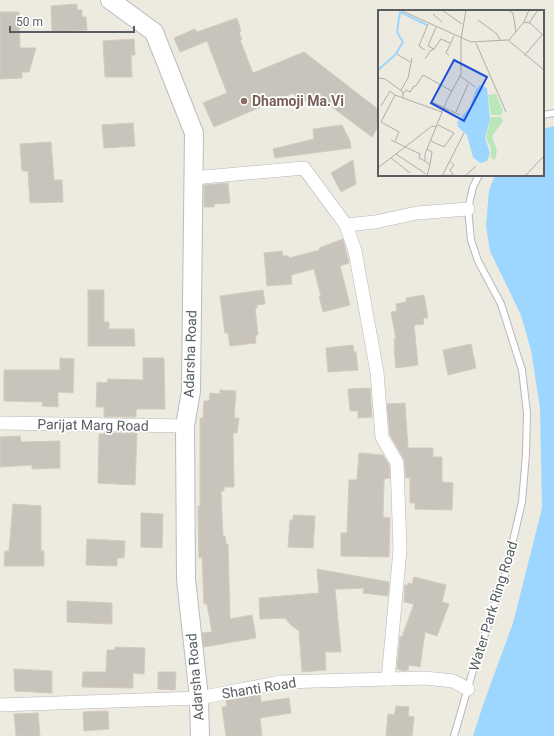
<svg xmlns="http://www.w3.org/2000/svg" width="554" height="736" font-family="Roboto,sans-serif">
<rect width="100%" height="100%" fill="#edeadf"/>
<polygon fill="#9dd6ff" points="554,126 554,736 473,736 483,705 513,623 542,508 540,408 531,350 521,315 490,251 486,226 489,190 495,175 543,175 543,129"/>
<g fill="#c8c4bc" stroke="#d2cbbd">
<polygon points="77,4 77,10 82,10 82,17 86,17 87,30 52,32 51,6"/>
<polygon points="0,12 19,12 20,48 36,48 29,72 22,72 22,78 0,79"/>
<polygon points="237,18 241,31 239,32 242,39 240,40 253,73 304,52 379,110 379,125 372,137 316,95 306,101 302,101 297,99 293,93 214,127 203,103 227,93 207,41 180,52 174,38 195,29 197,32"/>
<polygon points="134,39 135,55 131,55 132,77 105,77 103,41"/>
<polygon points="133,123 135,146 104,148 102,125"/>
<polygon points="342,125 350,141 351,148 275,158 273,149 314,139 313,129"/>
<polygon points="51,142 54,180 62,180 63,202 30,203 28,171 22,171 20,144"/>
<polygon points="353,160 356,184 341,192 331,173"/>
<polygon points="228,183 230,203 214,204 214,207 204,207 204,185"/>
<polygon points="343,239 349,263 340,266 350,305 323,312 319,296 321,296 314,269 291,275 292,284 267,286 264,253 282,251 283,256 289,256 289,258 320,250 319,248"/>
<polygon points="88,290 104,290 104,322 109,322 109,329 134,329 135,346 88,346"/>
<polygon points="263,290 265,304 257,305 257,308 255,308 258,335 255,335 256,343 230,346 228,333 225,333 220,296"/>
<polygon points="424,295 428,318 423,318 424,324 414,325 418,365 396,368 394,347 395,347 394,339 396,339 391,312 397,311 396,304 406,302 406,298"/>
<polygon points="471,344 476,368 448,375 443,350"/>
<polygon points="353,345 354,352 356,352 358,370 328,372 326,348"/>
<polygon points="60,358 74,359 73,393 58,392 58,407 42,406 43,402 4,401 4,370 60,370"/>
<polygon points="143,358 164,358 165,409 136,409 136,417 104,417 104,407 96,407 97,382 107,383 108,379 143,380"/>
<polygon points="370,388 372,417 358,418 358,411 350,411 348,389"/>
<polygon points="220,390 236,391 234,418 239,418 237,433 233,433 234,487 224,487 224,491 221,491 223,536 225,536 226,544 228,544 230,619 252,615 256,638 204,647 202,633 212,632 207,604 204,604 202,557 199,558 198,517 198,506 200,506 200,418 203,418 204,401 209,401 210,393 220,394"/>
<polygon points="405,403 408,448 433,448 433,457 442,457 442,482 453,483 452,510 415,509 415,503 410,503 410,478 406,478 404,459 390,435 387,404"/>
<polygon points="104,433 137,433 135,485 98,483 99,434 103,434"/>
<polygon points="20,436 21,442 60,441 60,468 32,469 32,465 0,467 0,437"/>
<polygon points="359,453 383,455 389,465 390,478 384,479 383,517 390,518 389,557 341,556 341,533 347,533 349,480 357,480"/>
<polygon points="13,504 41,506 41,551 44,551 44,566 4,566 5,551 9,551"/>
<polygon points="141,513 163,514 162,548 141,547"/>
<polygon points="293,515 315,516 313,548 288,547 290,520 293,520"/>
<polygon points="87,539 125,541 124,558 117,558 117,566 86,565"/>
<polygon points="317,569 389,582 388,596 363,593 364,588 341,589 335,589 341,652 325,652 326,670 302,672 299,631 291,625 285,618 260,619 259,598 319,593"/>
<polygon points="414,577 446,585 442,602 449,604 437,636 425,632 420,667 409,665 408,670 404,671 397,669 400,636 402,637 414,604 404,602 405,585 408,585 408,583 412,584"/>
<polygon points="67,601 112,603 112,624 67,622"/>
<polygon points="115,647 145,648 144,674 133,673 133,688 82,687 83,672 106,672 107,650 115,650"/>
<polygon points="14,669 52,671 52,693 15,691"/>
<polygon points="158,672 176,672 175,690 158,689"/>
<polygon points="260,694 261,702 289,698 291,713 260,718 262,736 226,736 222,707 227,706 226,701"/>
<polygon points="396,706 409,707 408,716 414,717 412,736 386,736 388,714 394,715"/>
<polygon points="108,711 109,729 84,731 83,712"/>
<polygon points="38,713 40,736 16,736 14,714"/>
</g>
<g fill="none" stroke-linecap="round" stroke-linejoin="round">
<defs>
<g id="lane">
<polyline points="543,115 554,113"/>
<polyline points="454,736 476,660 505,575 522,502 526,454 527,413 522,370 501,304 478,261 471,240 468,209 473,187 479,175"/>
</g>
<g id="street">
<polyline points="193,178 304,168 346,225 375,222 417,213 468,209"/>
<polyline points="346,225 355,251 377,372 382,437 397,463 400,550 388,679"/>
<polyline points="0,423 185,426"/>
<polyline points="0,705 199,698 281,682 425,678 453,681 468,689"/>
</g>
<polyline id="secondary" points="110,0 154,32 194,133 191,391 185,426 186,579 199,698 200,736"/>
</defs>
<use href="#lane" stroke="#b5b8be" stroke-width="8"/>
<use href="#street" stroke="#b5b8be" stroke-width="14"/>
<use href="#secondary" stroke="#b8bcc3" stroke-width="20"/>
<use href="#lane" stroke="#fff" stroke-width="6"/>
<use href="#street" stroke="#fff" stroke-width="13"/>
<use href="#secondary" stroke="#fff" stroke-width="18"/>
</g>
<circle fill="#8d6e63" stroke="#fff" stroke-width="1.5" cx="244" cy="101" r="4"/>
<g text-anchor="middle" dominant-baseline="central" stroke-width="3.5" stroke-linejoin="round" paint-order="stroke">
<g font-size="14" font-weight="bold" fill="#785e54" stroke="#fff" text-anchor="start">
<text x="252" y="101">Dhamoji Ma.Vi</text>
</g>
<g font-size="14" fill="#585d62" stroke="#fff">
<text transform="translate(190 354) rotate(-88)">Adarsha Road</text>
<text transform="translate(93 425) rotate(1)">Parijat Marg Road</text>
<text transform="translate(493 606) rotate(-73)">Water Park Ring Road</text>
<text transform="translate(195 677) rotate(-95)">Adarsha Road</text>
<text transform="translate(259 688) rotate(-9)">Shanti Road</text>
</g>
</g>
<g transform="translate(378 10)">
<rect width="166" height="166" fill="#edeadf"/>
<path d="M 118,84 L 125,101 L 123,105 L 113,105 L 110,85 ZM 113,107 L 123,107 L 125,111 L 114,126 L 119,141 L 117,150 L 113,148 L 113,139 L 108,127 Z" fill="#bae7b9"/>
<path d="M 102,75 L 109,78 L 112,110 L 107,128 L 112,143 L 109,151 L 102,153 L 95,147 L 89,125 L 80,117 L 79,112 L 92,97 L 98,79 Z" fill="#9dd6ff"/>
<path fill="none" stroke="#9dd6ff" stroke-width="2" d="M 0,60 L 17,45 L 25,32 L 19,22 L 22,2 L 49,15"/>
<path fill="none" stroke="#adaea9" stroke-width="1" d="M 22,0 L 93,32 L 130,30 L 166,60M 64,0 L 84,14M 129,0 L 135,3 L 138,22M 55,4 L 64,12M 100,10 L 119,24 L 122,30M 146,12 L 152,13 L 166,26M 151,13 L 160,0M 58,17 L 50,36 L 56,39 L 63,29 L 72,33M 83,29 L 88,0M 131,30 L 146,12 L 151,0M 98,33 L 128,102M 47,40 L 41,36 L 50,14M 19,44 L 32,52M 71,45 L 68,43 L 76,26M 146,46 L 164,25M 47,49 L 52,41 L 56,39M 82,66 L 97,77M 0,68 L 7,69 L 25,82 L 25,88 L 64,102M 62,75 L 54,92 L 82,105M 23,80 L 30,68 L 34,48M 26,83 L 28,80 L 32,82 L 36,76 L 38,76 L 45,65 L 74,81M 3,96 L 12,81 L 17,85M 78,102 L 90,74M 13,130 L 42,144 L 41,148 L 47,151M 17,131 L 21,122 L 3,112 L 17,85 L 25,88M 53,131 L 66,137 L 76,123 L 60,115M 49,139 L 54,142 L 52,154M 18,144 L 54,116 L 59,117M 13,148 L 32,163M 72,151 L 76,155 L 72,160 L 76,166M 1,157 L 18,144 L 48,164M 49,166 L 52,155 L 47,151 L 47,144 L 69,90 L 83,64 L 83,29M 64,166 L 86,123M 87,166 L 98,156M 147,166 L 166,146"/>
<path fill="#1d4ed8" fill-opacity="0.15" stroke="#1d4ed8" stroke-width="2" d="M 76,50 L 109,67 L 86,111 L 53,93 Z"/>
<rect width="166" height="166" fill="none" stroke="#585d62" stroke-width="2"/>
</g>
<path d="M10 26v6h124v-6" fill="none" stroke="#585d62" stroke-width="2"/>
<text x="16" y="26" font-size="12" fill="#585d62" stroke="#ffffff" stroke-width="3" paint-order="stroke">50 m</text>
</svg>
